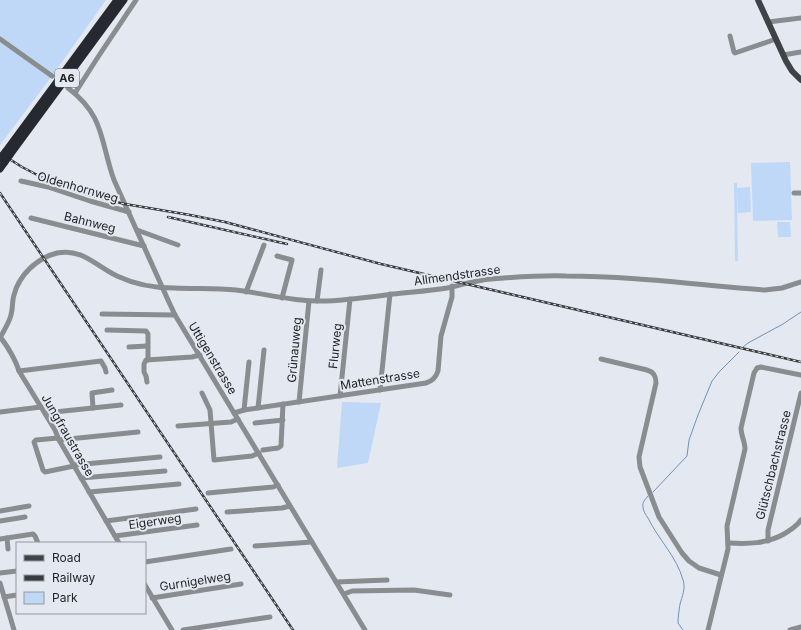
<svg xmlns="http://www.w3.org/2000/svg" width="801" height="630" font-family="Inter,sans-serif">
<rect width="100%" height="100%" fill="#e4e9f1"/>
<g fill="#bfd8f7">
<polygon points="0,0 106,0 52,76 0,145"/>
<polygon points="790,162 792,220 753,221 751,163"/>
<polygon points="734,183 737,183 737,188 750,187 751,212 738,213 737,190 738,261 735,261"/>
<polygon points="777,222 790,222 791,237 778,237"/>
<polygon points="342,402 381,403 368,463 337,468"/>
</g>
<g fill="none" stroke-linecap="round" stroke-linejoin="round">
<g stroke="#6e91bb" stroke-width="1">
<polyline points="743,347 748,343 783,324 801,312"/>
<polyline points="653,492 687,456 689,440 698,415 712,381 720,371 739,352"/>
<path d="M 648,496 C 645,500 642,502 643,507 C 643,511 646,515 648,518 C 658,539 677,557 683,580 C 686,588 682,597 680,604 C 679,611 678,617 678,623 L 683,630"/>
</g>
<g stroke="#8a8d90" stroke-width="5">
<polyline points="768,22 801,18"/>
<polyline points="730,36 734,52 735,53 776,39"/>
<polyline points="0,39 52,76"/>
<polyline points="783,55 801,52"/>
<path d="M 68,88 C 105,116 100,141 114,180 L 168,300 L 175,315 L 365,630"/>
<polyline points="75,93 98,57 136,0"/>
<polyline points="21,181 48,187 90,201 129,212"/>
<polyline points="794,193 801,193"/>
<polyline points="31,218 144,246"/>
<polyline points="137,230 178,245"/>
<polyline points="277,256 292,260 282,298"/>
<polyline points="246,292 264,245"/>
<polyline points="317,301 321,270"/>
<polyline points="102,314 175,315"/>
<polyline points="107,330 146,331 148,334 148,360"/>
<path d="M 0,337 C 7,345 16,361 19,371 L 55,430 L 59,440 L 119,543"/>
<path d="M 0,338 C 4,330 9,323 11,315 C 13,308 12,301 14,295 C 19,275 37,258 57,253 C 82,248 96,266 117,276 C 134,284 155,288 174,288 C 194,289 216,288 236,290 C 267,294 296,302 327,301 C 349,300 371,297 393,294 C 411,292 429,291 447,288 C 462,285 476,280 491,279 C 516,277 541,275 566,276 C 633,276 699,285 765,290 L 782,288 L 801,282"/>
<polyline points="129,347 147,346"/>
<path d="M 601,359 L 647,370 C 654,372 656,376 656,383 L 639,457 L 640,467 L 659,517 L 682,553 L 689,561 L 699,568 L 721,575"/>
<polyline points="19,371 101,361 105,368 106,372"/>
<polyline points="147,382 146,376 144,372 144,364 146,360 192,357 200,355"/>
<polyline points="380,390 390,294"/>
<polyline points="202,393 210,410 214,460 252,456 259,453"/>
<polyline points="340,396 350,299"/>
<polyline points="299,402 309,301"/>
<polyline points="93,408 92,393 112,390"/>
<polyline points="258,408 264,350"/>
<polyline points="244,410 249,362"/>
<polyline points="0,412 41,407"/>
<polyline points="45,413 121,405"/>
<path d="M 234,413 L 244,410 L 426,383 C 433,381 436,377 438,371 L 441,336 L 452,297 L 452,286"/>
<polyline points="255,423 283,420"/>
<polyline points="178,426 231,422 238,419"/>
<polyline points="58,438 36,440 34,442 43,470 45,472 74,466"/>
<polyline points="59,440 138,432"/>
<polyline points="263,450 278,448 281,446 283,404"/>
<polyline points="74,465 160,457"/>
<polyline points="81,478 165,471"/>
<polyline points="89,492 179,484"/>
<polyline points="208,493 273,487 278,485"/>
<polyline points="0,511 29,506"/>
<polyline points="227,512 282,508 290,506"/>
<polyline points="0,521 25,517"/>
<polyline points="106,521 196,509"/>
<polyline points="115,536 197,525"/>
<polyline points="7,538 8,549"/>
<polyline points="0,539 33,534 35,536 38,543"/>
<polyline points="768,541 768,530 801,393"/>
<path d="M 728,543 C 748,544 766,544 784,534 C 791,530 797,526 801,520"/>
<polyline points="255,546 312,542"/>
<polyline points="145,562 231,549"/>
<polyline points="0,573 17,571"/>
<polyline points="336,582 387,580"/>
<polyline points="0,583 14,630"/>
<polyline points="145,585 172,630"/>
<polyline points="344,594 352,591 414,590 450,595"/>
<polyline points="4,597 17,595"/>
<polyline points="152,598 241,584"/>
<polyline points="183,630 270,617"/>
<path d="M 708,630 L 728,549 L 727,526 L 745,449 C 745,442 741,435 741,428 L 754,373 L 757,368 L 761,367 L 801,375"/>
<polyline points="790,630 801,627"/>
</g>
<polyline stroke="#3f4348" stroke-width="6" points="758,0 786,61 792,71 801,80"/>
<g stroke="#262a30" stroke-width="7">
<polyline points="5,152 117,0"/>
<polyline points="10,155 124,0"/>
<polyline points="0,169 5,162"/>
</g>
<defs>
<g id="rail">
<polyline points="0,153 22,167 47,180 70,189 96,197 125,204 190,215 225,222 381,264 801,362"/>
<polyline points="0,193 293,630"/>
<polyline points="168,217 287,244"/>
</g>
</defs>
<use href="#rail" stroke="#393b3e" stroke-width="2.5"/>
<use href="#rail" stroke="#e4e9f1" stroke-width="1" stroke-dasharray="3" stroke-linecap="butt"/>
<g stroke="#262a30" stroke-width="7">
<polyline points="0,159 5,152"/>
<polyline points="5,162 10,155"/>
</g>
</g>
<g text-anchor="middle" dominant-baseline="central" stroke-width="4" stroke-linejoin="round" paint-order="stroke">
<rect fill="#e4e9f1" stroke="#595c60" stroke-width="1" x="55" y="69" width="24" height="18" rx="3"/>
<g font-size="11" font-weight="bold" fill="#1e2022">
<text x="67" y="78">A6</text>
</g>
<g font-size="12" fill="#1e2022" stroke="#e4e9f1">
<text transform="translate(78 187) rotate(16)">Oldenhornweg</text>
<text transform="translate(90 222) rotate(14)">Bahnweg</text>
<text transform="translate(457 275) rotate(-8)">Allmendstrasse</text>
<text transform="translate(335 346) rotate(-84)">Flurweg</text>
<text transform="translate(294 350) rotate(-85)">Grünauweg</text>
<text transform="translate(213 358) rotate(59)">Uttigenstrasse</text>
<text transform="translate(380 379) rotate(-9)">Mattenstrasse</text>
<text transform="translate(68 435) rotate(60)">Jungfraustrasse</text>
<text transform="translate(773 465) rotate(-76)">Glütschbachstrasse</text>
<text transform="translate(155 521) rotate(-8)">Eigerweg</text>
<text transform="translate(195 581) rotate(-9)">Gurnigelweg</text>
</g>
</g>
<rect x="16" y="542" width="130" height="72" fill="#e4e9f1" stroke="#95999e"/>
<rect x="24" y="555" width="20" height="6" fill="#3f4348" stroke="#95999e"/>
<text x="52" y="562" font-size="12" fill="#1e2022">Road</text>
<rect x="24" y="575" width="20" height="6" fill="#393b3e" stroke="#95999e"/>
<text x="52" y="582" font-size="12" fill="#1e2022">Railway</text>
<rect x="24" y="592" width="20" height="12" fill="#bfd8f7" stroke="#95999e"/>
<text x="52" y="602" font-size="12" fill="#1e2022">Park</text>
</svg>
